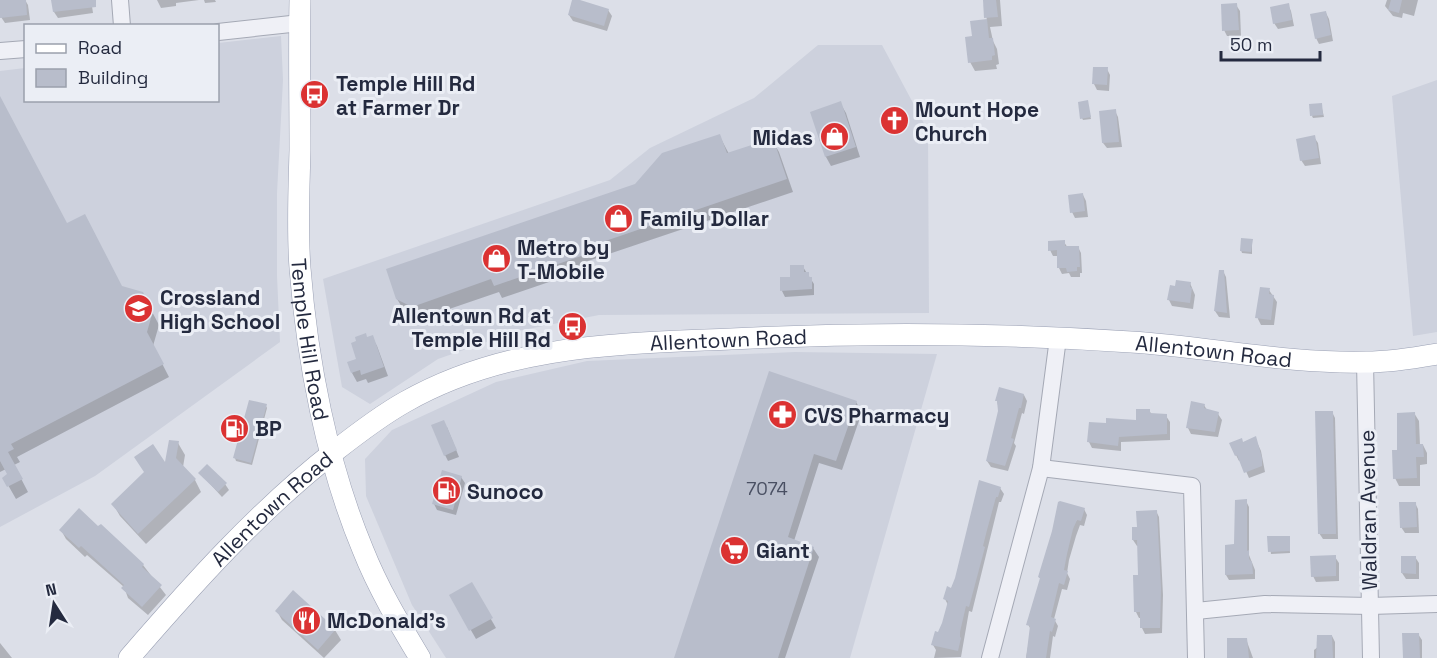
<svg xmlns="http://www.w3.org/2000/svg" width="1437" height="658" font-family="'Space Grotesk',sans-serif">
<rect width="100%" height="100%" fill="#dcdfe8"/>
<g fill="#cdd1dd">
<polygon points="281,36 283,80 277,193 277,276 280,342 95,476 0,527 0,71 25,68 26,100 218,100 218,43"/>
<polygon points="818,45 882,45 928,131 929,313 599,315 518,331 438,359 370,404 342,387 323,279 610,180 650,148 754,98"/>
<polygon points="1437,80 1437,332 1413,336 1392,96"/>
<polygon points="795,352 937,354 850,658 446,658 412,605 366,496 365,459 392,430 496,382 587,361"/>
</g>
<g fill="#0003">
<polygon points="25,0 28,5 30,20 5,23 1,17 0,2"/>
<polygon points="53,0 91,0 93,13 58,18 54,12"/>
<polygon points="157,0 199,0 176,3 176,6 161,8"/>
<polygon points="204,0 215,0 216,2 205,3"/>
<polygon points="574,0 608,10 612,16 607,31 573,21 569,15"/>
<polygon points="984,0 1000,0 1002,26 990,27 993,41 997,49 999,64 996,65 997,69 975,71 970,62 974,37 972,23 987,21"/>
<polygon points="1387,0 1418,0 1414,16 1403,13 1402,18 1393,16 1385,6"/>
<polygon points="1236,5 1240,11 1241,36 1227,36 1224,30"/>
<polygon points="1288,5 1291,11 1294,26 1278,29 1274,23"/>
<polygon points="1326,13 1329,19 1333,41 1319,44 1316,38"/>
<polygon points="1107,69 1110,75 1109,91 1097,90 1094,84"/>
<polygon points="0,98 67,225 122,287 149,306 159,325 153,346 169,377 17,457 20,462 14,465 28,492 16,499 4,478 9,475 6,469 0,472"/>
<polygon points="1087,102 1091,119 1083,120 1082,118"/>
<polygon points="840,103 846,113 860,157 831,166 826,157 812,113"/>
<polygon points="1321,104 1324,117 1313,118 1312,116"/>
<polygon points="1115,111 1118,117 1122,147 1107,148 1103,143"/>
<polygon points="719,135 729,154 772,140 779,152 793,192 588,261 590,268 502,298 499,292 420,319 405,312 397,299 636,186"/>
<polygon points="1314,137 1318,143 1321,164 1305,166 1301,160"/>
<polygon points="1083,195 1086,201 1088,217 1075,218 1072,212"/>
<polygon points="1252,241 1252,254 1242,253 1241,250"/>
<polygon points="1064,242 1068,248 1078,247 1081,253 1082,273 1080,273 1080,277 1071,277 1069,273 1062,274 1059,268 1058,256 1053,256 1050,250"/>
<polygon points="803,267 814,284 814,295 785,297 782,291 782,279 791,279"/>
<polygon points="1223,271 1226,277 1230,318 1219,317 1215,311"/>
<polygon points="1190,283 1195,295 1193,309 1172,306 1169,300 1176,287"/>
<polygon points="1261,289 1269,290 1277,302 1274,325 1261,325 1258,319"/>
<polygon points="372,337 377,346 388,376 368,383 366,379 357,382 352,373 367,338"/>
<polygon points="770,373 856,402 862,412 842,470 819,463 794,541 813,548 819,557 785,658 676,658"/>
<polygon points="1024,395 1027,401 1024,414 1022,413 1014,443 1016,446 1008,471 991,467 987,461 999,411 997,400"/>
<polygon points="1204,405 1207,410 1218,414 1222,420 1218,437 1191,434 1188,428"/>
<polygon points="266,406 267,408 252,465 236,461 235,458 240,437 230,435 229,432 244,424"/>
<polygon points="1149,410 1152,415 1166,416 1170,422 1170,440 1121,442 1121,451 1092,448 1089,442 1107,425 1138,422"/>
<polygon points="1332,412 1335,418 1338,539 1323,539 1319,533"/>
<polygon points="1414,413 1419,421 1420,445 1423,445 1427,453 1427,464 1420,465 1420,486 1399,486 1395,478 1399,452"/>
<polygon points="447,427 459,457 448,461 445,455"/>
<polygon points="1255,438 1261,451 1265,472 1249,478 1241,460 1239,461 1236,455 1243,443"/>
<polygon points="178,443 185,455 183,467 195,480 201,492 146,544 120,516 113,504 145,473 165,466"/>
<polygon points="200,473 225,484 229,490 222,497"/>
<polygon points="461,477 465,483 456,515 437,510 434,504"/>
<polygon points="1000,488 1004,494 1001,502 999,502 972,612 969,611 961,657 934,658 936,650 933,645 944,624 948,605 945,599 951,589"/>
<polygon points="1246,501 1249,507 1249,555 1255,570 1255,579 1229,580 1226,575 1236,546"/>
<polygon points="1415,503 1418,509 1419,533 1405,533 1401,527"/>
<polygon points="1084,509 1087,515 1084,526 1080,525 1076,536 1069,560 1067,573 1070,579 1067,590 1062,589 1054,619 1058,626 1055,637 1053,636 1050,658 1026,658 1031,630 1028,624 1041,580 1039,577"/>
<polygon points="1156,511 1159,517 1163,595 1162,633 1145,634 1142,628 1141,618 1139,618 1136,612 1140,576 1139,546 1137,546 1133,540 1138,528"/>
<polygon points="61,530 143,565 166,595 148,615 128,598 124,587 87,555 85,557 66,539"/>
<polygon points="1269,537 1289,537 1290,553 1271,554"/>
<polygon points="1335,557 1339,563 1339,581 1316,582 1313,576"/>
<polygon points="1415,557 1419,563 1419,579 1406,579 1402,573"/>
<polygon points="471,584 496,628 476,639 451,595"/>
<polygon points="293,592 335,630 341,640 324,658 282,620 277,611"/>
<polygon points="1418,634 1422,640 1422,658 1405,658"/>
<polygon points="1332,636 1335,642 1335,658 1314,658 1314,650"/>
<polygon points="1246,639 1253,658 1228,658"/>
<polygon points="0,643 12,658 0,658"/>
</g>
<g fill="#b8bdcb">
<polygon points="0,0 26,0 27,15 0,18"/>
<polygon points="51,0 96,0 96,7 53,12"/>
<polygon points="572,0 580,0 609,9 604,26 568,15"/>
<polygon points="983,0 996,0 998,17 984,18"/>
<polygon points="1391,0 1402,0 1399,13 1388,10"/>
<polygon points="1237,3 1239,30 1222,31 1221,4"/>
<polygon points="1289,3 1292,20 1273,24 1270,7"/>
<polygon points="1326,11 1331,35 1315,39 1310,14"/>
<polygon points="987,19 989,38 993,38 995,55 992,56 992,60 968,63 965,37 972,36 970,21"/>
<polygon points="1093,67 1108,67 1107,85 1092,84"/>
<polygon points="0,96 67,223 85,214 122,286 143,292 153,311 147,332 164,364 11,444 14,449 8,452 23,479 7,487 2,478 7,474 0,461"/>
<polygon points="1088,100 1091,117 1080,119 1078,102"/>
<polygon points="841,101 856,147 825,157 810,112"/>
<polygon points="1322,103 1323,115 1310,116 1309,104"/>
<polygon points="1116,109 1119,142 1102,143 1099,111"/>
<polygon points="720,134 727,153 773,138 787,179 582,249 584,255 494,286 491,279 412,307 396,299 386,269 635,184 662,153"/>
<polygon points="1315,135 1319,158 1300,161 1296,139"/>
<polygon points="1083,193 1085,211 1070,213 1068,195"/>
<polygon points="1241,238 1253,239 1251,252 1240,251"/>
<polygon points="1065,240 1065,246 1079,246 1080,267 1077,267 1077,271 1067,272 1066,268 1057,268 1057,250 1048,251 1048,241"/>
<polygon points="790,265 804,265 804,272 809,272 809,277 812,277 812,289 780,291 780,277 790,277"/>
<polygon points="1219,270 1224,270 1227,313 1214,311"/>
<polygon points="1176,280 1191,282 1190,287 1192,288 1190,303 1167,300 1170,285 1175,286"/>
<polygon points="1260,287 1270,288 1269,294 1274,295 1271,320 1255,318"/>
<polygon points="366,333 367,337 373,335 384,367 361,375 360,370 351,373 347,362 356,359 351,343 356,341 355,337"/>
<polygon points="769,371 857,401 836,461 814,454 788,537 814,547 778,658 674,658"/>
<polygon points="999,387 1024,394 1021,408 1019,408 1011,438 1014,439 1005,466 986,461 998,411 997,401 995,401"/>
<polygon points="249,400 267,404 251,463 233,458 239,436 227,433 231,419 243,422"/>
<polygon points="1191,401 1205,404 1204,408 1219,412 1215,432 1186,428"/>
<polygon points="1136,409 1150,409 1150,413 1167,414 1167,434 1119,437 1118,446 1087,442 1089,422 1106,423 1106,418 1136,420"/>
<polygon points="1315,411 1333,411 1336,534 1318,534"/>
<polygon points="1415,412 1416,444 1423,444 1424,457 1416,457 1417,478 1393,479 1392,450 1397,450 1397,413"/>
<polygon points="444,420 457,450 444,456 431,425"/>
<polygon points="1256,436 1262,458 1262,466 1244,473 1237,455 1235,456 1229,443 1242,438 1243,442"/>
<polygon points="169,440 179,441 176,458 196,479 138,534 111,504 144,472 134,457 153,444 165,462"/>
<polygon points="207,464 227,483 218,492 198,473"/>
<polygon points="442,470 462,476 453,510 432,504"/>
<polygon points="979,480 1001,487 998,497 996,497 987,530 983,546 985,547 969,607 966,606 960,632 960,637 961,638 958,651 931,645 935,631 938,632 942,623 948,601 943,599 947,586 951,588 955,578"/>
<polygon points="1247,499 1247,551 1249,550 1249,559 1252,562 1253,574 1225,575 1225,545 1234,544 1235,500"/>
<polygon points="1060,501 1085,508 1081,521 1077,520 1073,529 1067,554 1064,570 1068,571 1064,585 1059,583 1051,617 1056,619 1052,632 1050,631 1046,658 1026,658 1030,626 1026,625 1040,578 1038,577 1052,531 1058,502"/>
<polygon points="1399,502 1416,502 1417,527 1400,528"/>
<polygon points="79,508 98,526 101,524 144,564 142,567 162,585 142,607 121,588 124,585 81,546 79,548 59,530"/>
<polygon points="1157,510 1161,588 1160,628 1140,628 1140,612 1134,612 1133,575 1138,575 1137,540 1132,540 1132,527 1137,527 1136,511"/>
<polygon points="1267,536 1290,536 1290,551 1268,552"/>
<polygon points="1336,555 1336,576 1311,577 1310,556"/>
<polygon points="1401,556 1416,556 1416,574 1401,573"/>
<polygon points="472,582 493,618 469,631 449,595"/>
<polygon points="293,590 336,629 318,650 275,611"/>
<polygon points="1402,633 1419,633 1420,658 1403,658"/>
<polygon points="1317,635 1332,635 1333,658 1316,658"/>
<polygon points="1227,638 1247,638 1249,658 1227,658"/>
</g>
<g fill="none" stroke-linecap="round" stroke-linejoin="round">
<defs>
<g id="minor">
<polyline points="120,0 122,26"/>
<polyline points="218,32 300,23"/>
<polyline points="0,51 26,49"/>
<polyline points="1365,362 1371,658"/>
<polyline points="1041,468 1192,486 1196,658"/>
<polyline points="1196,611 1265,604 1370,606 1437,604"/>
<polyline points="990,658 1041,468 1058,338"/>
</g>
<g id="major">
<path id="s1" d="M 300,0 C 299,50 300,100 300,150 C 299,189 297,229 300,268 C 307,360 327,464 363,550 C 378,588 399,623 420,658"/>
<path id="s2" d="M 129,658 C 193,584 258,511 335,451 C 358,433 380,416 405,402 C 507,344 618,344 731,339 C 865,332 998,333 1131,342 C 1209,347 1288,364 1366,362 C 1390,362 1414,358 1437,354"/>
</g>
</defs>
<use href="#minor" stroke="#a5a9b5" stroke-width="18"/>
<use href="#major" stroke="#9aa0b4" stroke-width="22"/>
<use href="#minor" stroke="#eff0f6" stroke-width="16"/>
<use href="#major" stroke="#fff" stroke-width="21"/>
</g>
<defs>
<symbol id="bus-disc" viewBox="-11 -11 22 22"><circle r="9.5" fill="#db3232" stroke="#ebeef5"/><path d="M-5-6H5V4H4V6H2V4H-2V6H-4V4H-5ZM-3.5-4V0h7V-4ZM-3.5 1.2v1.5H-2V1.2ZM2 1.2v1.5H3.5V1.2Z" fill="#fff"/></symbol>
<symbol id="church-disc" viewBox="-11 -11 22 22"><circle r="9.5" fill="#db3232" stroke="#ebeef5"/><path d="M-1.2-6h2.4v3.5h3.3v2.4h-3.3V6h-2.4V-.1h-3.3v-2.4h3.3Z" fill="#fff"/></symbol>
<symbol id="shop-disc" viewBox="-11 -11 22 22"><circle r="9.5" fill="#db3232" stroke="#ebeef5"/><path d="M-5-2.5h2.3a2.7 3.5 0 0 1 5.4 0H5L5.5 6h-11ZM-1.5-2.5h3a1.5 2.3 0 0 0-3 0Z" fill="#fff"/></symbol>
<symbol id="school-disc" viewBox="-11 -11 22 22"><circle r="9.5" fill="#db3232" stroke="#ebeef5"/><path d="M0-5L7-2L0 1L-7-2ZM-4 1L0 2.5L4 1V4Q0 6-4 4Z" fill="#fff"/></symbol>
<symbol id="pharmacy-disc" viewBox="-11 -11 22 22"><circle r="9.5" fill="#db3232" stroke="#ebeef5"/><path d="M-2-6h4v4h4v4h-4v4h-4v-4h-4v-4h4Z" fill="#fff"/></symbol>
<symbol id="fuel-disc" viewBox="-11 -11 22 22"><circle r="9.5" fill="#db3232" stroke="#ebeef5"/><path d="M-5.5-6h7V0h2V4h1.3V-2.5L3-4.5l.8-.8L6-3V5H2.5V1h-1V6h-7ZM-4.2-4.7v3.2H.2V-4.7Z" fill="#fff"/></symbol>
<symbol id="supermarket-disc" viewBox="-11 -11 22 22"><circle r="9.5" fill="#db3232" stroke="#ebeef5"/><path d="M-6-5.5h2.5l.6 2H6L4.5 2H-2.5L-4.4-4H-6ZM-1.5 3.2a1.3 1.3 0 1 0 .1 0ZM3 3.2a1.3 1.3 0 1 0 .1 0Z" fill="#fff"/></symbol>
<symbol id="restaurant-disc" viewBox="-11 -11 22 22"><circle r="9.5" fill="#db3232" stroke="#ebeef5"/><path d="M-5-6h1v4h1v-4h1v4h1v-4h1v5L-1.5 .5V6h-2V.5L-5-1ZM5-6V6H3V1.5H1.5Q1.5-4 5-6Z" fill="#fff"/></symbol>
</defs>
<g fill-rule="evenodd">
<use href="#bus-disc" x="298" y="78" width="33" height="33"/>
<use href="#church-disc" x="878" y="104" width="33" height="33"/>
<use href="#shop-disc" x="818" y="120" width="33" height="33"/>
<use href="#shop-disc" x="602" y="202" width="33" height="33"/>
<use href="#shop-disc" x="480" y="242" width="33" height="33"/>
<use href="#school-disc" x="122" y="292" width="33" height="33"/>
<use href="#bus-disc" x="556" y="310" width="33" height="33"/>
<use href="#pharmacy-disc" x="766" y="398" width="33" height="33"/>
<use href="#fuel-disc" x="218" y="412" width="33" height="33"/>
<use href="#fuel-disc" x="430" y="474" width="33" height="33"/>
<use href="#supermarket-disc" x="718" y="534" width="33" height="33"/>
<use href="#restaurant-disc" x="290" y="604" width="33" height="33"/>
</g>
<g text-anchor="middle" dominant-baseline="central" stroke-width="6" stroke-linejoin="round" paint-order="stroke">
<g font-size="18" fill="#494f62">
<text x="767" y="488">7074</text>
</g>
<g font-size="21" font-weight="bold" fill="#242a3f" stroke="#ebeef5" text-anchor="start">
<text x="336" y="83">Temple Hill Rd<tspan x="336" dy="24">at Farmer Dr</tspan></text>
<text x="915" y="109">Mount Hope<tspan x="915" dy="24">Church</tspan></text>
<text x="813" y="137" text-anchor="end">Midas</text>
<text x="640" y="218">Family Dollar</text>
<text x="517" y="247">Metro by<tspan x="517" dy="24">T-Mobile</tspan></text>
<text x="160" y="297">Crossland<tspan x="160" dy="24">High School</tspan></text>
<text x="551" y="315" text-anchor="end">Allentown Rd at<tspan x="551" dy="24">Temple Hill Rd</tspan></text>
<text x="804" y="415">CVS Pharmacy</text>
<text x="255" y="428">BP</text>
<text x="467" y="491">Sunoco</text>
<text x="756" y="550">Giant</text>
<text x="327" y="620">McDonald's</text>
</g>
<g font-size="21" fill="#242a3f" stroke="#ebeef5">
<text stroke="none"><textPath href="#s1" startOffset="340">Temple Hill Road</textPath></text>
<text stroke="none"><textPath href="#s2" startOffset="711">Allentown Road</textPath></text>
<text stroke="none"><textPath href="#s2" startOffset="1197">Allentown Road</textPath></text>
<text stroke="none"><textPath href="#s2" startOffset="207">Allentown Road</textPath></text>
<text transform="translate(1368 510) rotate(-91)">Waldran Avenue</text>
</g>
</g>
<rect x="24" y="24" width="195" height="78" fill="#ebeef5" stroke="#9ba0ac" stroke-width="1.5"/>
<rect x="36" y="44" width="30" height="9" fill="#ffffff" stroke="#9ba0ac" stroke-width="1.5"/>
<text x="78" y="54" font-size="18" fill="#242a3f">Road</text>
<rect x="36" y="69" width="30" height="18" fill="#b8bdcb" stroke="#9ba0ac" stroke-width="1.5"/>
<text x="78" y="84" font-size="18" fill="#242a3f">Building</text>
<g transform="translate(54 604) rotate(348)" stroke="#ebeef5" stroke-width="4.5" paint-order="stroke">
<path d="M0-4.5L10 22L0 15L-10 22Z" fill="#242a3f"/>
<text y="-9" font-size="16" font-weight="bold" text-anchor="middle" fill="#242a3f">N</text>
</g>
<path d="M1221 51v9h99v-9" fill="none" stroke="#242a3f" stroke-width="3"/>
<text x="1230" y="51" font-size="18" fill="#242a3f" stroke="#ebeef5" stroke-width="4.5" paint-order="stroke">50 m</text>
</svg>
